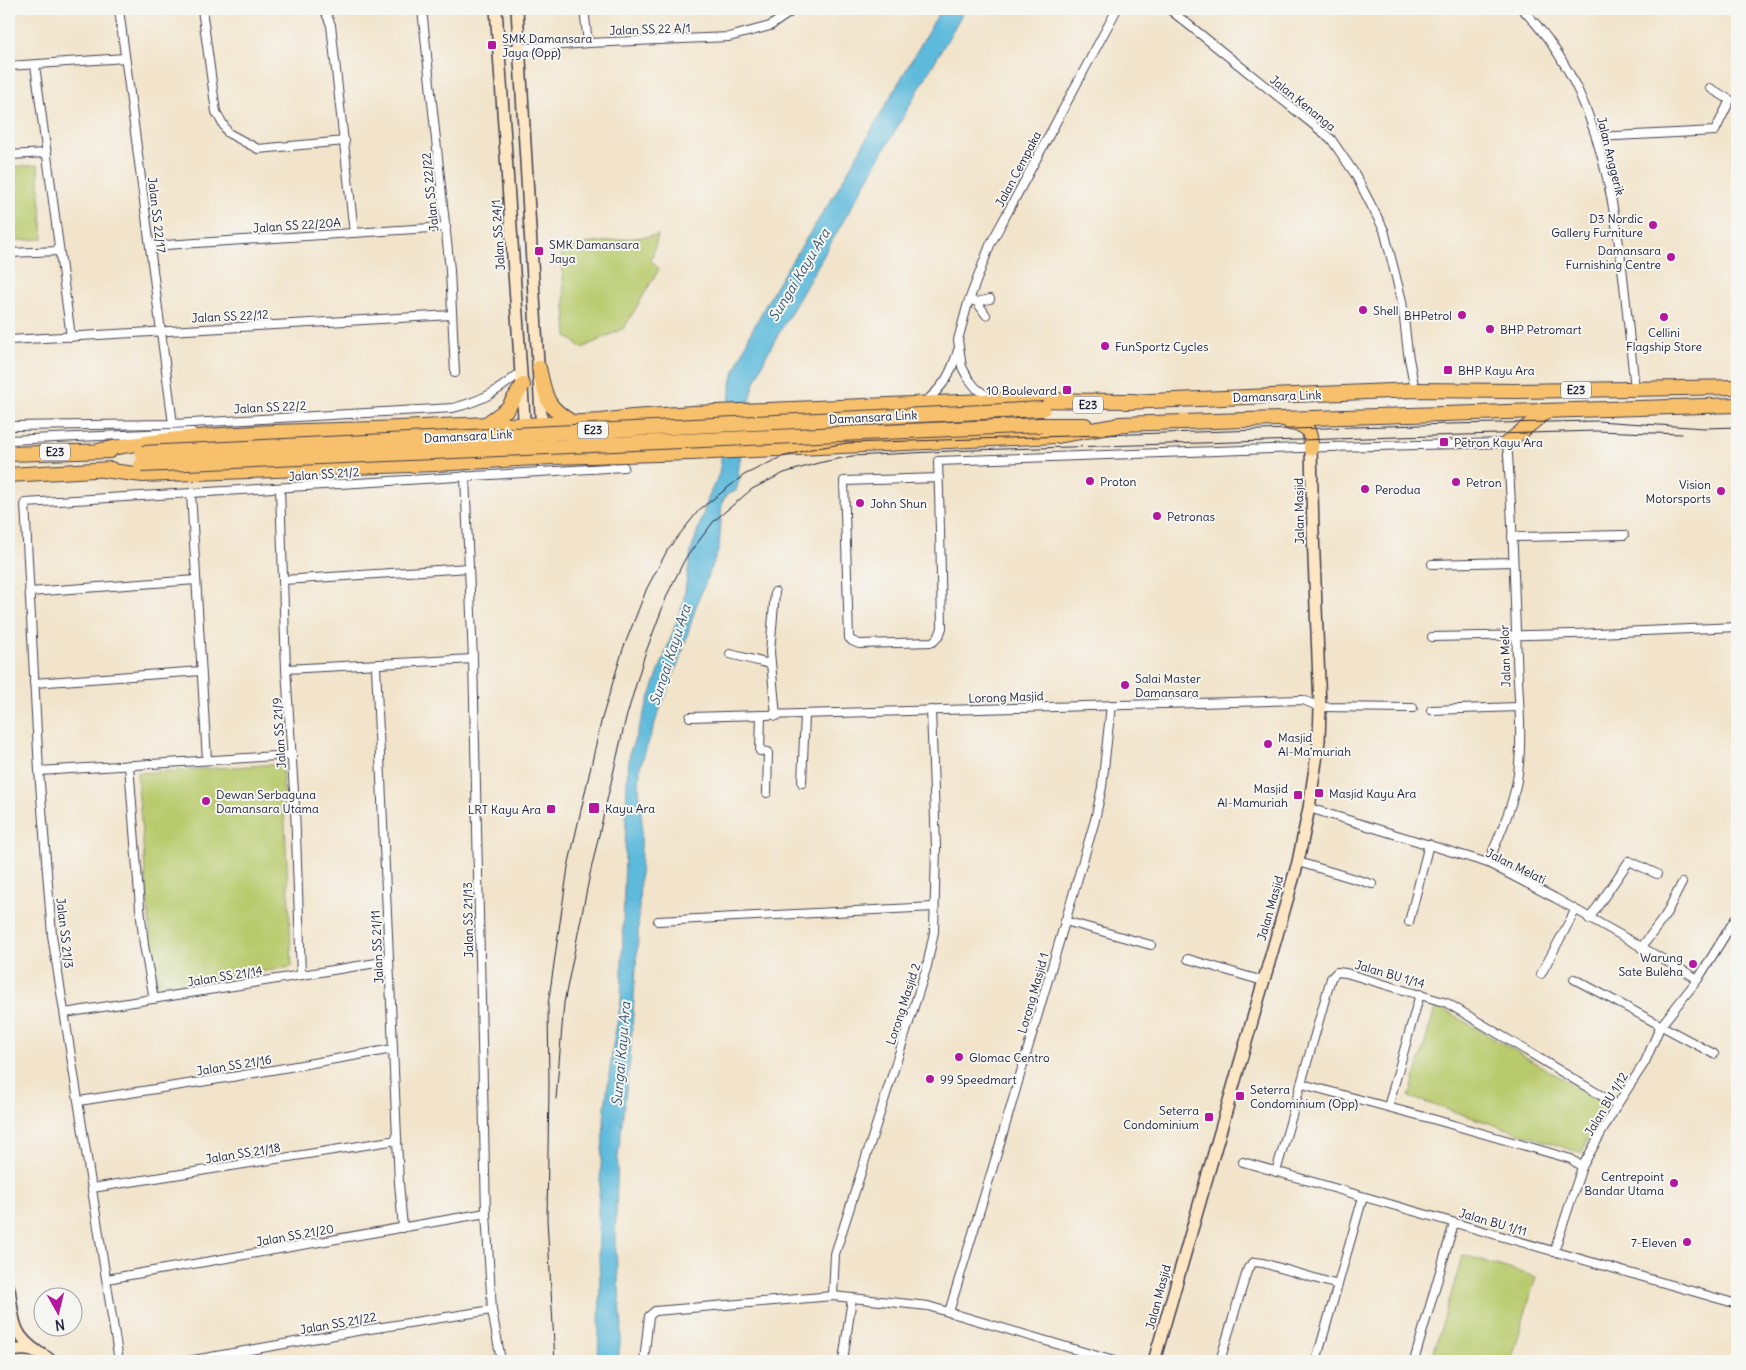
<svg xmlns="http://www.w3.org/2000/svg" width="1746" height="1370" font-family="Delius,sans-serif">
<rect width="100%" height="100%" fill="#f6f6f2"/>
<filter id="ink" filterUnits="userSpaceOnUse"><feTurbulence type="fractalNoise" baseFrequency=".02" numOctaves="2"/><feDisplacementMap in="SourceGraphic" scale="10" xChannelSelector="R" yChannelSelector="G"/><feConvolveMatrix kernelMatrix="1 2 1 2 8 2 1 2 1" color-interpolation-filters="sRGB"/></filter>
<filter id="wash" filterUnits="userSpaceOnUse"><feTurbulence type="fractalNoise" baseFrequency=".0096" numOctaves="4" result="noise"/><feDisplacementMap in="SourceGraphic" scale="20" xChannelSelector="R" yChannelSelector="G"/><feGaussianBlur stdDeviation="1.12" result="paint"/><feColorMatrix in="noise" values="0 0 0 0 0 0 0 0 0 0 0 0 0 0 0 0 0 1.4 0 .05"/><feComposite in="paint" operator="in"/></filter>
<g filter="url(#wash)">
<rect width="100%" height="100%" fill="#f2e4cb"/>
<g fill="#b9ca6d" stroke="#6e7654">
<polygon points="38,165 43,239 9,241 9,167"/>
<polygon points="658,235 651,261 659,269 624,328 582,348 567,336 561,247"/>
<polygon points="282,764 292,967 160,987 150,930 137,773"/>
<polygon points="1436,1005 1606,1104 1581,1153 1409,1097"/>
<polygon points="1463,1255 1536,1277 1511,1361 1431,1361"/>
</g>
<polygon fill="#5dbadb" stroke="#406e8b" points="941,9 965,9 766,356 754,385 749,405 738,473 740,477 736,491 726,495 722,503 719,549 696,606 681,656 657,717 640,767 639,788 642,821 638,937 630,1059 618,1155 615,1240 622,1327 618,1361 598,1361 600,1293 598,1210 605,1107 613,1045 621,1003 627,778 630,752 683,604 691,551 710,493 719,474 732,379 750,334 777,284 833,197"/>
</g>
<g filter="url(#ink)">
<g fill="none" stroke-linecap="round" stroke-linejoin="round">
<defs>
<g id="street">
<polyline points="119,9 173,424"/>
<polyline points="202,9 216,112 228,133 258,149 345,141"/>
<polyline points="324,9 331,25 354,233"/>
<polyline points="422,9 450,270 455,373"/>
<polyline points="584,9 588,43"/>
<polyline points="1169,9 1315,126 1331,139 1355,174 1384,230 1402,301 1408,353 1415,390"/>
<path d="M 1522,9 C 1618,103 1620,262 1635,388"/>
<polyline points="499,50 588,43 729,37 770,26 795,9"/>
<polyline points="35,65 71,337"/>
<polyline points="9,66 125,58"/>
<polyline points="1596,137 1715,131 1730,100 1710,88"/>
<polyline points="9,155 47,153"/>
<polyline points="150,246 446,227"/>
<polyline points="9,253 59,251"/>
<polyline points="970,300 977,302 990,299"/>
<polyline points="977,302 986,315"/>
<polyline points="9,340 452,315"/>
<polyline points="991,397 984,394 976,388 968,378 962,367 958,340 968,303 990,245 1117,9"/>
<path d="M 925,402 C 944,386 951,374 958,350"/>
<path d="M 9,426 L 173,424 L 453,408 C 484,400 497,392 522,371"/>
<polyline points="9,440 192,432"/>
<polyline points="465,476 473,659 486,1213 492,1310 501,1361"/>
<path d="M 939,478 L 844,481 L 849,638 L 852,641 L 859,644 L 933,642 L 939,636 L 942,628 C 941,572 940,517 938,461 L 1330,447 L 1507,443 C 1513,514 1514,585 1517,656 C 1518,694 1523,735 1518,773 C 1515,802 1499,836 1488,863"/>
<polyline points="280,489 286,669 295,807 301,975"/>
<polyline points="191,493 207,760"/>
<polyline points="1512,537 1624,535"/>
<polyline points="1432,564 1513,562"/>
<polyline points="283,580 469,568"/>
<polyline points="29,592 196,580"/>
<polyline points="775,592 770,652 776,716"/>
<polyline points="1432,637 1574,634 1737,627"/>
<polyline points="730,654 770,664"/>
<polyline points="376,666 399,1183 403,1228"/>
<polyline points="286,669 473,659"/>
<polyline points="34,683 201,671"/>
<polyline points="1431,710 1518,707"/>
<polyline points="761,716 760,751 768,752 767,793"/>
<polyline points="690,717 1303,700 1320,707 1413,708"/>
<polyline points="129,765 140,908 144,945 154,999"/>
<polyline points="39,771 292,755"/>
<polyline points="802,783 805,715"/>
<polyline points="1309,808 1488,863 1555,898 1698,979"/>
<polyline points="1298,862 1372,884"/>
<polyline points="1589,919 1629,861 1657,874"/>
<polyline points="658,921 934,907"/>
<polyline points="1065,921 1151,945"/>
<polyline points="1409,922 1429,844"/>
<polyline points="1641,948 1665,916 1682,883"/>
<polyline points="1188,959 1263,981"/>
<polyline points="1541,974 1575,911"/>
<polyline points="1574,979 1714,1054"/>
<polyline points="65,1013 389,961"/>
<polyline points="1302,1084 1436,1120 1571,1159 1582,1167"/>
<polyline points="79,1101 232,1077 393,1049"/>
<polyline points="1388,1107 1420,994"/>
<polyline points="1243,1162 1737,1304"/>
<polyline points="1276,1172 1331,978 1337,972 1346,973 1447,1003 1617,1105"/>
<polyline points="92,1188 397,1140"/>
<polyline points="1554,1252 1582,1167 1617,1105 1645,1062 1660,1027 1698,979 1737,916"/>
<polyline points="107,1279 486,1213"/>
<polyline points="833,1296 835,1254 927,966 934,932 936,847 931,710"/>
<polyline points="949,1312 996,1157 1095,820 1102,787 1111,705"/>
<polyline points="119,1361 52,935 39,771 25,503 624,467"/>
<polyline points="188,1361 357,1331 492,1310"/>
<polyline points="644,1361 649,1316 655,1311 833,1296 928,1306 1114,1361"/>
<polyline points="843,1361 852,1298"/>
<polyline points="1220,1361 1248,1268 1254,1262 1263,1263 1338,1285"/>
<polyline points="1316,1361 1363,1197"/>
<polyline points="1414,1361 1454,1223"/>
</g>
<g id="secondary">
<polyline points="496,9 525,432"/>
<polyline points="517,9 542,431"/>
<path d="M 9,1289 C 14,1320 11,1334 38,1352"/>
<path d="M 9,1352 C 23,1347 40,1350 51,1361"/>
<polyline points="1154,1361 1298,862 1309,808 1319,741 1320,707 1313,532 1311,448"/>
</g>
<g id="highway">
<path d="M 539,368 C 546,397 545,406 572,422"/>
<polyline points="1126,402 1415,390 1514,391 1737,387"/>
<path d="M 1290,423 C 1308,425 1311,430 1311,448"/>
<polyline points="486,424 507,409 523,385"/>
<polyline points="1119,424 1737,405"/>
<polyline points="1041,425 1085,425"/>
<polyline points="1507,443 1547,411"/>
<path d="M 101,450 C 179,435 259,432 339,430 C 388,429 437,426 486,424 L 525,425 L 601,421 L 632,417 L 693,413 L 1008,400 L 1133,401"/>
<polyline points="9,454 110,451"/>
<polyline points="103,470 143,475 436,464 553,457 692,453 1056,436 1127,424"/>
<polyline points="9,475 111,469"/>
</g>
</defs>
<use href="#street" stroke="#413f51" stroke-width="10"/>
<use href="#secondary" stroke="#413f51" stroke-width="14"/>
<use href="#highway" stroke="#413f51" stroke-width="16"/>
<use href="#street" stroke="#fff" stroke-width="8"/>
<use href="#secondary" stroke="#fce6c4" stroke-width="11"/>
<use href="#highway" stroke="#f7c06c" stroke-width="14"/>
<g stroke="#22223b" stroke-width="1">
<polyline points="556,1099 564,1003 590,874 625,722 644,657 668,593 685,559 714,521 752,489 784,473 818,463 852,456 971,450 1596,431 1682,434"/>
<polyline points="555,1361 547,1219 549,1086 548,1005 568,867 602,718 623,649 647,588 668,549 699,510 744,475 779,458 811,449 847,443 1450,424 1597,421 1705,428 1737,427"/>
</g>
<defs>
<g id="highway-bridge">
<polyline points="142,453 1043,409"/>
<polyline points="141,465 1041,425"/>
</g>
</defs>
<use href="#highway-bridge" stroke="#413f51" stroke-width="16" stroke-linecap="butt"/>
<use href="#highway-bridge" stroke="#f7c06c" stroke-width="14"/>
</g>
</g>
<g fill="#b5179e" stroke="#f6f6f2" stroke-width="2">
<rect x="487" y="40" width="10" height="10" rx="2.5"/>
<circle cx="1653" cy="225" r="5"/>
<rect x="534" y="246" width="10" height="10" rx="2.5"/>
<circle cx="1671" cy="257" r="5"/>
<circle cx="1363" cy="310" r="5"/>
<circle cx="1462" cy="315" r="5"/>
<circle cx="1664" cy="317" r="5"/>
<circle cx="1490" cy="329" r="5"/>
<circle cx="1105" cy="346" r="5"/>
<rect x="1443" y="365" width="10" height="10" rx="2.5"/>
<rect x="1062" y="385" width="10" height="10" rx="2.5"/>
<rect x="1439" y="437" width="10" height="10" rx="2.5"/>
<circle cx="1090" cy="481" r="5"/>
<circle cx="1456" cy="482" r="5"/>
<circle cx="1365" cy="489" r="5"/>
<circle cx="1721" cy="491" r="5"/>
<circle cx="860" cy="503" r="5"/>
<circle cx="1157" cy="516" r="5"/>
<circle cx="1125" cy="685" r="5"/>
<circle cx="1268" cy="744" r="5"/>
<rect x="1314" y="788" width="10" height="10" rx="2.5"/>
<rect x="1293" y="790" width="10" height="10" rx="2.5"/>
<circle cx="206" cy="801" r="5"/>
<rect x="588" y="802" width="12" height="12" rx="2.5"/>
<rect x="546" y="804" width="10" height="10" rx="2.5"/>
<circle cx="1693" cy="964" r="5"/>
<circle cx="959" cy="1057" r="5"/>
<circle cx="930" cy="1079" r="5"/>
<rect x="1235" y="1091" width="10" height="10" rx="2.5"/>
<rect x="1204" y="1112" width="10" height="10" rx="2.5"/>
<circle cx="1674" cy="1183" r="5"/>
<circle cx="1687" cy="1242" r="5"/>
</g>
<g text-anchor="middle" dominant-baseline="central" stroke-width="4" stroke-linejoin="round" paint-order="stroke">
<g fill="#f6f6f2" stroke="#626272" stroke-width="1">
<rect x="1561" y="381.5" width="30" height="17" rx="4"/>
<rect x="1073" y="396.5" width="30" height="17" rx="4"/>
<rect x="578" y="421.5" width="30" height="17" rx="4"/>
<rect x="40" y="443.5" width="30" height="17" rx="4"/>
</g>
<g font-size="11" font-weight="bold" fill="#22223b">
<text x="1576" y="390">E23</text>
<text x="1088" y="405">E23</text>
<text x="593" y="430">E23</text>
<text x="55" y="452">E23</text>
</g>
<g font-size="12" fill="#22223b" stroke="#f6f6f2">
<text transform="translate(650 29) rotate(-2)">Jalan SS 22 A/1</text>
<text transform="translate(1303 103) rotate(39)">Jalan Kenanga</text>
<text transform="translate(1611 156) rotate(76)">Jalan Anggerik</text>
<text transform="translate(1018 169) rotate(-62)">Jalan Cempaka</text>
<text transform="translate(430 192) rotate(-96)">Jalan SS 22/22</text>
<text transform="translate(157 215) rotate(83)">Jalan SS 22/17</text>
<text transform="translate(297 225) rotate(-4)">Jalan SS 22/20A</text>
<text transform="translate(498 235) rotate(-94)">Jalan SS 24/1</text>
<text transform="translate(230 316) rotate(-3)">Jalan SS 22/12</text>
<text transform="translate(1277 396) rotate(-2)">Damansara Link</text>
<text transform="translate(270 407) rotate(-3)">Jalan SS 22/2</text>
<text transform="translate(873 417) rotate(-3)">Damansara Link</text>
<text transform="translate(468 436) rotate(-3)">Damansara Link</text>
<text transform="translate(324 474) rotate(-4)">Jalan SS 21/2</text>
<text transform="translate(1299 511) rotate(-91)">Jalan Masjid</text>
<text transform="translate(1505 656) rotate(-92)">Jalan Melor</text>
<text transform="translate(1006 697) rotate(-2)">Lorong Masjid</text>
<text transform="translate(279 733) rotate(-94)">Jalan SS 21/9</text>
<text transform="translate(1516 866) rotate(26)">Jalan Melati</text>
<text transform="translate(1270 908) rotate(-74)">Jalan Masjid</text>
<text transform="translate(468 920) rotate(-91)">Jalan SS 21/13</text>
<text transform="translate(65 933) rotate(83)">Jalan SS 21/3</text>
<text transform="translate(377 947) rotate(-93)">Jalan SS 21/11</text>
<text transform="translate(1390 974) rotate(16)">Jalan BU 1/14</text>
<text transform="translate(225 976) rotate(-9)">Jalan SS 21/14</text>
<text transform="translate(1033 993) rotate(-74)">Lorong Masjid 1</text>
<text transform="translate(903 1004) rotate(-72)">Lorong Masjid 2</text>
<text transform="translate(234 1065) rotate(-9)">Jalan SS 21/16</text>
<text transform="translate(1606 1104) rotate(-59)">Jalan BU 1/12</text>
<text transform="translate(243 1153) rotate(-9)">Jalan SS 21/18</text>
<text transform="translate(1493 1222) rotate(16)">Jalan BU 1/11</text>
<text transform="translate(295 1235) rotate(-10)">Jalan SS 21/20</text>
<text transform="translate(1158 1297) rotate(-75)">Jalan Masjid</text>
<text transform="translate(338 1323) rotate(-10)">Jalan SS 21/22</text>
</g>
<g font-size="12" fill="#22223b" stroke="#f6f6f2" text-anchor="start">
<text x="502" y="38">SMK Damansara<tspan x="502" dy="14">Jaya (Opp)</tspan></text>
<text x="1643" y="218" text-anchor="end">D3 Nordic<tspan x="1643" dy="14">Gallery Furniture</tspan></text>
<text x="549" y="244">SMK Damansara<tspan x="549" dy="14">Jaya</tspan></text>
<text x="1661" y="250" text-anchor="end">Damansara<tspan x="1661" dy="14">Furnishing Centre</tspan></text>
<text x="1373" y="310">Shell</text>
<text x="1452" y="315" text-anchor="end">BHPetrol</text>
<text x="1500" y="329">BHP Petromart</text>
<text x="1664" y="332" text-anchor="middle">Cellini<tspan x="1664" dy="14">Flagship Store</tspan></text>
<text x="1115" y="346">FunSportz Cycles</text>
<text x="1458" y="370">BHP Kayu Ara</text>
<text x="1057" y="390" text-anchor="end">10 Boulevard</text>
<text x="1454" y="442">Petron Kayu Ara</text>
<text x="1100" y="481">Proton</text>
<text x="1466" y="482">Petron</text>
<text x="1711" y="484" text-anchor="end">Vision<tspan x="1711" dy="14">Motorsports</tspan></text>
<text x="1375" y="489">Perodua</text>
<text x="870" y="503">John Shun</text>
<text x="1167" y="516">Petronas</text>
<text x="1135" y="678">Salai Master<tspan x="1135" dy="14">Damansara</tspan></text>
<text x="1278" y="737">Masjid<tspan x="1278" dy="14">Al-Ma'muriah</tspan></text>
<text x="1288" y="788" text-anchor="end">Masjid<tspan x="1288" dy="14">Al-Mamuriah</tspan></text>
<text x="1329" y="793">Masjid Kayu Ara</text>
<text x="216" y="794">Dewan Serbaguna<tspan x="216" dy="14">Damansara Utama</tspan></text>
<text x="605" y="808">Kayu Ara</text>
<text x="541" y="809" text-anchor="end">LRT Kayu Ara</text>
<text x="1683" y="957" text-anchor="end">Warung<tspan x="1683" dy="14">Sate Buleha</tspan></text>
<text x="969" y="1057">Glomac Centro</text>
<text x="940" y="1079">99 Speedmart</text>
<text x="1250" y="1089">Seterra<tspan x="1250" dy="14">Condominium (Opp)</tspan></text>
<text x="1199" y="1110" text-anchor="end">Seterra<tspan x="1199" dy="14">Condominium</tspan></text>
<text x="1664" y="1176" text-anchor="end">Centrepoint<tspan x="1664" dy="14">Bandar Utama</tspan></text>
<text x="1677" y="1242" text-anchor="end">7-Eleven</text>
</g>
<g font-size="14" font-style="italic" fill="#375773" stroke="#f6f6f2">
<text transform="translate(799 275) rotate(-59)">Sungai Kayu Ara</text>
<text transform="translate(670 655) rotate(-72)">Sungai Kayu Ara</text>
<text transform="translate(621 1054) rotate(-85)">Sungai Kayu Ara</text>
</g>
</g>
<rect width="1746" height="1370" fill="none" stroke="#f6f6f2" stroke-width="30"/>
<g transform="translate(58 1312) rotate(172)"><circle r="24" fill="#f6f6f2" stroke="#a1a1a9"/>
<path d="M0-4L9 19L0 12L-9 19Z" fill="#b5179e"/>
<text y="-8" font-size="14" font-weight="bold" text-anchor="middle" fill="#22223b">N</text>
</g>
</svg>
